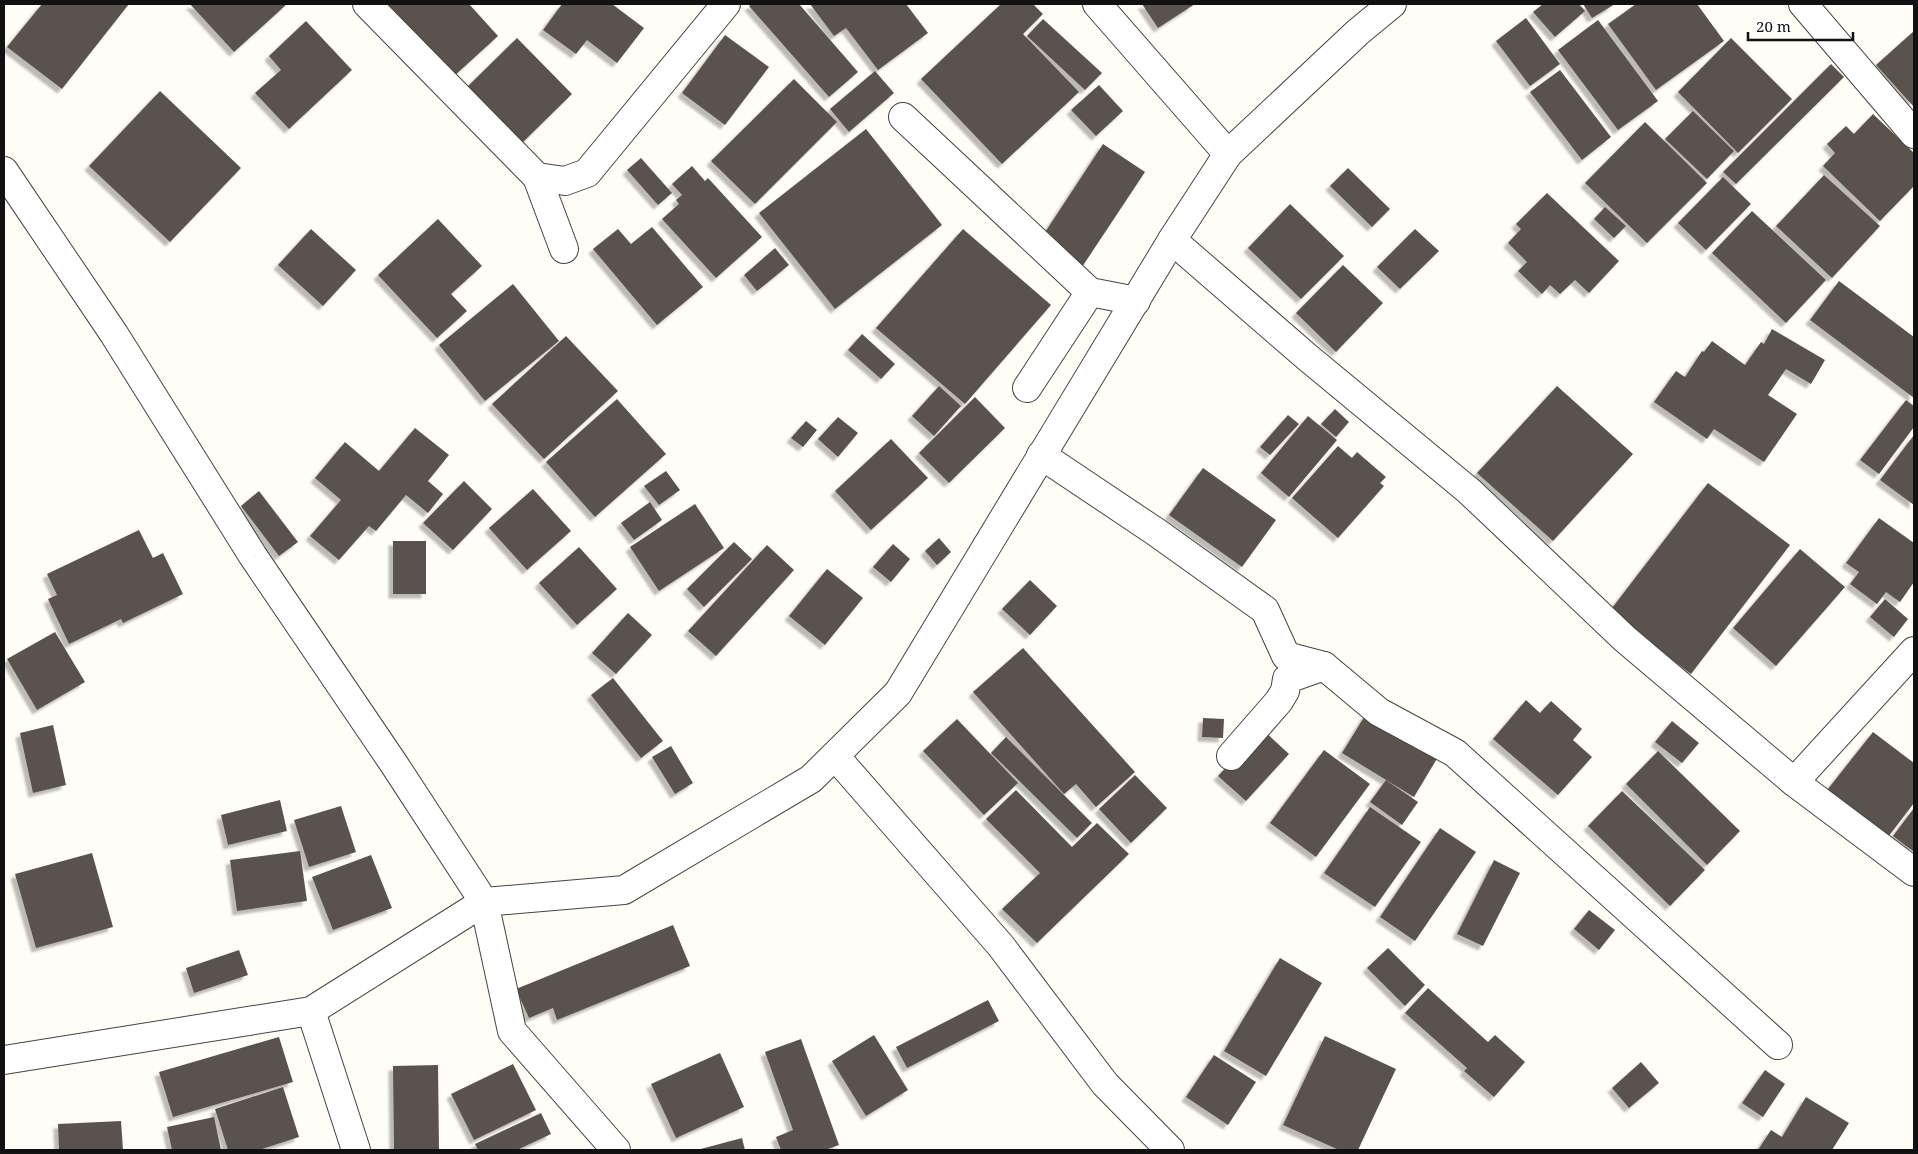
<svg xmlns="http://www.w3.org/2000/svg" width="1918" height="1154" font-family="'Noto Serif',serif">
<defs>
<filter id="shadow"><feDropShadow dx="-4.5" dy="4.5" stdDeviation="1" flood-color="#0004"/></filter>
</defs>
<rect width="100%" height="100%" fill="#fffdf5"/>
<g fill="#5a524d" filter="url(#shadow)">
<polygon points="42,4 129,4 62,89 7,47"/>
<polygon points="190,4 287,4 234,52"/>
<polygon points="386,4 469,4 498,36 453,77"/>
<polygon points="562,4 612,4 644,28 617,63 587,40 576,54 543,30"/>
<polygon points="752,4 799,4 858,72 829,97 749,6"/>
<polygon points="810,4 906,4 928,33 878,70 846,28 834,36"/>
<polygon points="1001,4 1033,4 1043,14 1023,34 1079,92 1002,164 921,79"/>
<polygon points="1142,4 1195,4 1158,28"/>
<polygon points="1543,4 1579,4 1585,11 1555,37 1533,12"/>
<polygon points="1583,4 1615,4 1592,18"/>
<polygon points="1636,4 1697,4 1724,41 1656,90 1608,24"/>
<polygon points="1526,18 1560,64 1530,86 1496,41"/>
<polygon points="1043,19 1102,73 1085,90 1027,36"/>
<polygon points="1598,20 1658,101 1618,130 1558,50"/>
<polygon points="306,21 352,70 289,129 255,93 281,70 269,56"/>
<polygon points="1914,31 1914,107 1876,65"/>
<polygon points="725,35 769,67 725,125 682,93"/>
<polygon points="517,38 572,94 519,146 464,90"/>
<polygon points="1731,38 1792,99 1738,153 1678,92"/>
<polygon points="1831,64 1844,77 1736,184 1723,172"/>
<polygon points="1560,70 1611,137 1582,160 1530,92"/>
<polygon points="875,71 894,93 849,132 830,109"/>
<polygon points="794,79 837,122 755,204 711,161"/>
<polygon points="1099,85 1123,111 1096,136 1071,110"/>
<polygon points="160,91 241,168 170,242 89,166"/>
<polygon points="1693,111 1734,151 1707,179 1665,139"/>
<polygon points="1873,114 1914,153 1914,186 1880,221 1823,166 1835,153 1827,144 1846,126 1854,134"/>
<polygon points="1645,122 1707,183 1647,243 1585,183"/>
<polygon points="866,129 942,225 835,309 759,213"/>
<polygon points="1103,144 1145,172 1082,267 1040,240"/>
<polygon points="641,158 672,193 658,205 627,170"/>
<polygon points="692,166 705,181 708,178 762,237 716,278 662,219 679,204 676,200 682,195 672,184"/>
<polygon points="1348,168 1390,209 1372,227 1330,186"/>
<polygon points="1824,175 1880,226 1832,278 1776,226"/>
<polygon points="1723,177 1751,204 1706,250 1678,223"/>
<polygon points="1547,193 1619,261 1589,293 1575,280 1560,294 1550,285 1542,294 1518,271 1527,262 1508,243 1521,229 1516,224"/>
<polygon points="1290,204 1344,256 1301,299 1248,248"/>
<polygon points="1605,207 1626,226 1614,238 1594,219"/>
<polygon points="1752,211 1826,280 1786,323 1712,253"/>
<polygon points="438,219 482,266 451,294 467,311 437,338 378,275"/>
<polygon points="652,227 703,287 657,325 593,249 618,229 631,244"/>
<polygon points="311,229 356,270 323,306 278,265"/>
<polygon points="963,229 1051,305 965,404 876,328"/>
<polygon points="1415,229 1439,251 1400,289 1377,267"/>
<polygon points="775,248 789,265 757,291 744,275"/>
<polygon points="1343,265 1383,303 1336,352 1296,313"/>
<polygon points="1839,281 1914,337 1914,398 1810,320"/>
<polygon points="513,284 559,341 485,401 439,345"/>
<polygon points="1772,329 1825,360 1811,384 1786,369 1768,395 1797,414 1764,462 1714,429 1707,439 1654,402 1676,371 1685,377 1702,351 1704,352 1712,341 1745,365 1761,342 1764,344"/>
<polygon points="862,334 895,364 881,379 848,350"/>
<polygon points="566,336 618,391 544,459 492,404"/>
<polygon points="939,386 961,406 934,436 912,416"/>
<polygon points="1557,386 1633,454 1553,541 1477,473"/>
<polygon points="975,397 1005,428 949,483 919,453"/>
<polygon points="617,399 666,454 595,517 546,462"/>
<polygon points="1906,400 1914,406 1914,427 1879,474 1860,460"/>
<polygon points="1335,409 1349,422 1336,437 1321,424"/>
<polygon points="1288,415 1299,424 1270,455 1260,447"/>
<polygon points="1308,416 1337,440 1289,497 1261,473"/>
<polygon points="838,417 858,433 838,457 818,439"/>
<polygon points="806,421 817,430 803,447 791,438"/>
<polygon points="415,428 449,455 428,481 443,494 428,513 406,495 376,531 369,526 339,560 310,536 341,500 315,478 345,442 379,471"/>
<polygon points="1914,435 1914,505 1880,480"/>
<polygon points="891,439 928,478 871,530 835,491"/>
<polygon points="1338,446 1352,458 1357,452 1386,477 1380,483 1384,486 1338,538 1292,498"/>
<polygon points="1203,468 1276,520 1242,567 1169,515"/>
<polygon points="666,471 680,490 659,505 644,486"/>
<polygon points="464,481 492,509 453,550 423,523"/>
<polygon points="1708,483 1790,545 1691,674 1609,612"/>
<polygon points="533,489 571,531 527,570 489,528"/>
<polygon points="259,491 298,542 279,556 241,506"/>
<polygon points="650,502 662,520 634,540 621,523"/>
<polygon points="695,504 724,548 659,591 630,547"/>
<polygon points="1879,518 1914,543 1914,582 1900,602 1886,592 1877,604 1850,584 1859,572 1846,563"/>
<polygon points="139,530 153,558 163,553 183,594 123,623 121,619 69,644 48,599 57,595 47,574"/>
<polygon points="939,538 951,552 937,565 925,551"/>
<rect x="393" y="541" width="33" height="53"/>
<polygon points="734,542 752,559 704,607 687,589"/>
<polygon points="893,544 910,559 891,582 873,567"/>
<polygon points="767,545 794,570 716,656 688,631"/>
<polygon points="579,547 617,589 577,625 539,583"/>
<polygon points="1800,549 1845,587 1776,666 1733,628"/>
<polygon points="827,569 863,598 825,645 789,616"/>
<polygon points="1030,580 1057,606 1030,635 1002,609"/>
<polygon points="1885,599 1908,619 1894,637 1870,617"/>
<polygon points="628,613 652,635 616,674 592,653"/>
<polygon points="55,632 85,682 37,710 7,659"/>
<polygon points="1023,648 1135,772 1096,807 1076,784 1064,794 973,692"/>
<polygon points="613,678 663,741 641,758 591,695"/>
<polygon points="1526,700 1540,713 1551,701 1582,729 1573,740 1592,757 1558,795 1493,739"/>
<polygon points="1366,714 1438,757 1414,797 1342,753"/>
<polygon points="1203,718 1224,719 1223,738 1202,737"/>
<polygon points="957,719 1018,783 984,815 923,751"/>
<polygon points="1672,721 1699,743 1682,763 1655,742"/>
<polygon points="53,725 66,785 33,793 20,733"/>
<polygon points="1262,729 1289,754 1246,801 1218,776"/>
<polygon points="1873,732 1914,763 1914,803 1885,841 1824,794"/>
<polygon points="1006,737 1092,823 1077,838 991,753"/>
<polygon points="671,746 693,783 675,794 652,757"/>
<polygon points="1324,750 1370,784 1316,857 1270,823"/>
<polygon points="1658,751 1740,831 1707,865 1626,784"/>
<polygon points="1135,775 1167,808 1131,843 1099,809"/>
<polygon points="1386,780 1418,802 1402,825 1370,802"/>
<polygon points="1016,790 1072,847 1097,823 1129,854 1037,943 1002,909 1040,873 986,819"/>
<polygon points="1622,791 1705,870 1670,906 1588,826"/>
<polygon points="280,800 287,831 228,845 221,815"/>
<polygon points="341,806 356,852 309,867 294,820"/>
<polygon points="1370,807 1421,842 1375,907 1324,873"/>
<polygon points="1914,808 1914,852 1893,836"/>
<polygon points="1440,828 1476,852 1415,941 1380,917"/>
<polygon points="300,851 307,901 237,911 230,860"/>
<polygon points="92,853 113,927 36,948 15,874"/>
<polygon points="371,855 392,908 333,930 312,877"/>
<polygon points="1494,860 1520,873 1483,946 1457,934"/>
<polygon points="1589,910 1615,930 1599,950 1574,929"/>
<polygon points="673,925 690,966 557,1020 553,1008 529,1018 516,989"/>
<polygon points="1388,948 1425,985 1405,1006 1367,968"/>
<polygon points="239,950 248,975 194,993 186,968"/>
<polygon points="1280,958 1322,983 1266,1076 1224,1051"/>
<polygon points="1428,988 1488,1042 1495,1035 1525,1062 1494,1097 1464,1071 1467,1068 1405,1013"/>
<polygon points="988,1000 999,1021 907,1068 896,1047"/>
<polygon points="874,1035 908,1090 866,1116 832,1061"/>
<polygon points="1325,1036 1396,1069 1358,1150 1339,1150 1283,1125"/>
<polygon points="279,1037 293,1082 173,1117 159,1072"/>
<polygon points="801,1039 839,1145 825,1150 781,1150 776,1137 793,1130 765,1052"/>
<polygon points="720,1053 744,1107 676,1138 651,1084"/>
<polygon points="1214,1055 1256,1082 1228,1125 1186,1097"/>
<polygon points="1641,1062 1659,1083 1629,1108 1612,1088"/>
<polygon points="513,1064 536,1110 474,1140 451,1094"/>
<polygon points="438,1065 439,1150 394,1150 393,1066"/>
<polygon points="1765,1070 1785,1084 1763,1117 1742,1103"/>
<polygon points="283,1087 299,1137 259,1150 228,1150 215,1109"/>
<polygon points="1806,1097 1849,1123 1832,1150 1758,1150 1771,1130 1782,1137"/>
<polygon points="541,1113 551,1134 517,1150 478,1150 475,1144"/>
<polygon points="214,1117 221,1150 172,1150 167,1127"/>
<polygon points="121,1121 123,1150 59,1150 58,1124"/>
<polygon points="742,1138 745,1150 697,1150"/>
</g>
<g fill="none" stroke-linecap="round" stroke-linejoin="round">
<defs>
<g id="minor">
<polyline points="367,4 537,177 565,181 587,173 726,4"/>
<polyline points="1097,4 1228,154"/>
<polyline points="1803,4 1914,134"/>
<polyline points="903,117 1090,292 1136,301"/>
<polyline points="4,171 114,334 253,556 394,764 484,902 512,1031 616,1150"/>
<polyline points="537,177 564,249"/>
<polyline points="1172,240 1307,357 1469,491 1625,639 1794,782 1914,872"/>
<polyline points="1027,388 1090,292"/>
<polyline points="1041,455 1156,532 1265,610 1286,656 1324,666 1287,679 1285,691 1279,701 1231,756"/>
<polyline points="1324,666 1379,712 1455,753 1778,1045"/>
<polyline points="835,756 1001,946 1105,1084 1170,1150"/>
<polyline points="1794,782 1914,651"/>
<polyline points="311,1011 356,1150"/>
<polyline points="4,1060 311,1011 484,902 624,890 811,779 898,693 1172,240 1228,154 1358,32 1392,4"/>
</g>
</defs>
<use href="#minor" stroke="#444" stroke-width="30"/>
<use href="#minor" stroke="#fff" stroke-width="28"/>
</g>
<rect width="1918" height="1154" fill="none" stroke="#111111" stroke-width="10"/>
<path d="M1748 32v8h105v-8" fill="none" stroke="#111111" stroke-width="2.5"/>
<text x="1756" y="32" font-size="15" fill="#111111" stroke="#ffffff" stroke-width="4" paint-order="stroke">20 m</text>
</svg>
